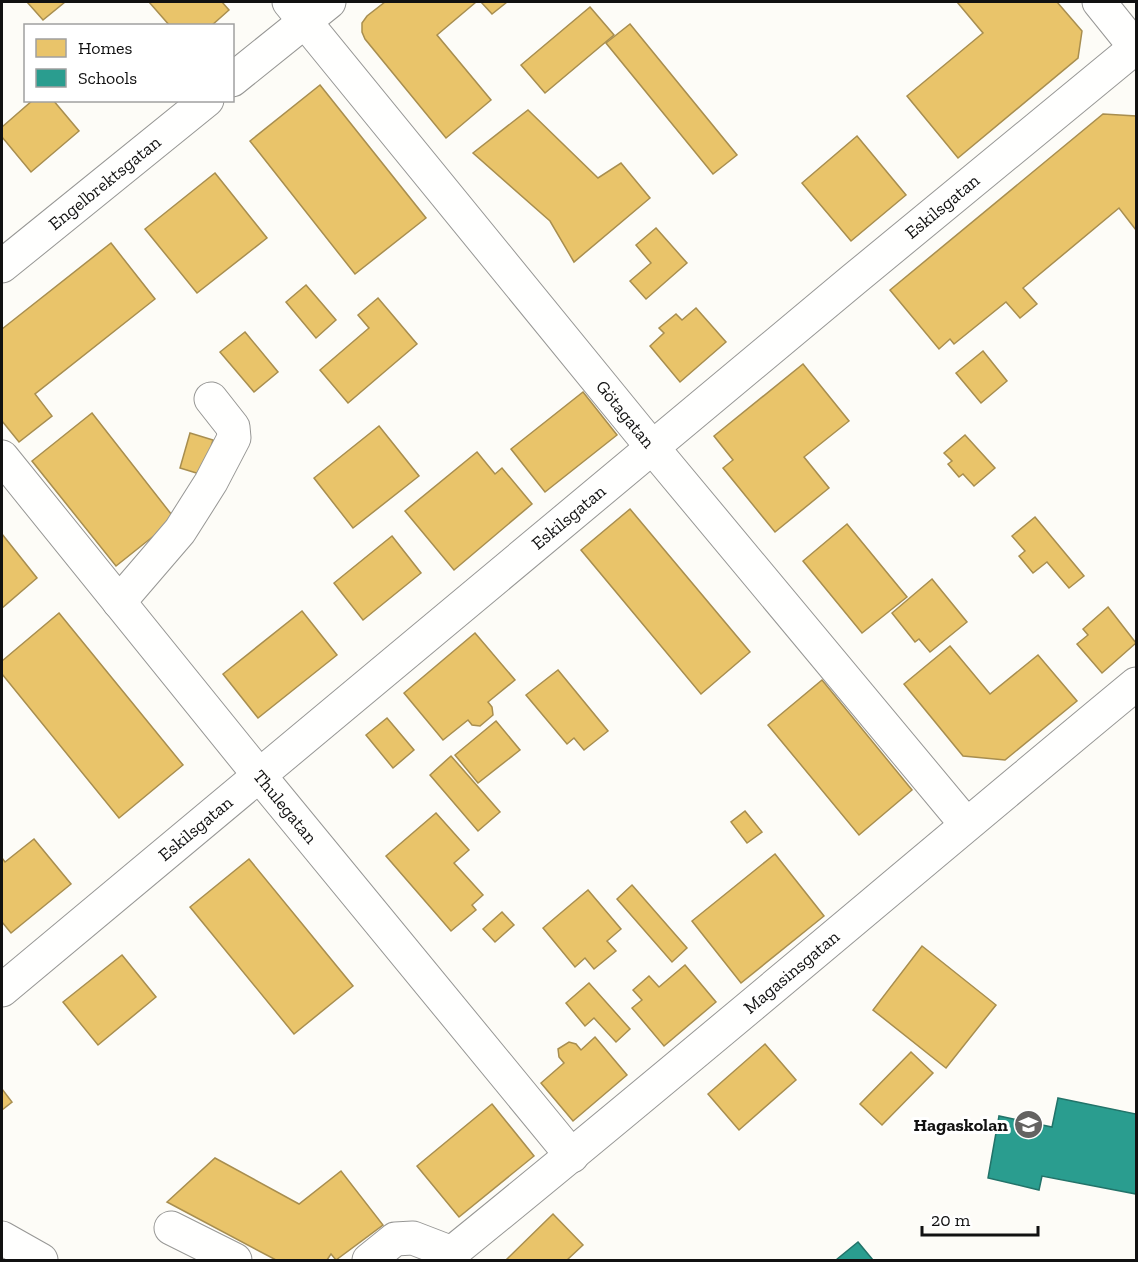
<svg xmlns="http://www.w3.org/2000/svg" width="1138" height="1262" font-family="'Zilla Slab',serif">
<rect width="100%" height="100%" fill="#fdfcf7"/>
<g fill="#e9c46a" stroke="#a88e4f" stroke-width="1.5">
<polygon points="27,2 65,2 43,20"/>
<polygon points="149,2 222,2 229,10 211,26 170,26"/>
<polygon points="385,2 476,2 437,35 491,100 446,138 365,39 362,32 362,23 367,16"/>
<polygon points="481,2 507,2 492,14"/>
<polygon points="957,2 1057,2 1082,31 1078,58 958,158 907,96 983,33"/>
<polygon points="590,7 614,35 545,93 521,65"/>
<polygon points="630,24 737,155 713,174 606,43"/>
<polygon points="320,85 426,218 355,274 250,141"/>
<polygon points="33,100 53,100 79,131 31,172 2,137 2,127"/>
<polygon points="528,110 598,178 621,163 650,198 574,262 550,221 473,153"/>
<polygon points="1103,114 1136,116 1136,230 1119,208 1023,288 1037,304 1020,318 1006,302 954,344 950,339 939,349 890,290"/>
<polygon points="857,136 906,195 851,241 802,183"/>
<polygon points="215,173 267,238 197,293 145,229"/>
<polygon points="656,228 687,263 646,299 630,281 651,263 636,245"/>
<polygon points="111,243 155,299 35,394 52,416 19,442 2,421 2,329"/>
<polygon points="306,285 336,320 316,338 286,302"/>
<polygon points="378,298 417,344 348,403 320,370 369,328 358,315"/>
<polygon points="696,308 726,342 680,382 650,346 664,333 659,328 676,314 682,320"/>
<polygon points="245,332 278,372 254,392 220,352"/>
<polygon points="983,351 1007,381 981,403 956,373"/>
<polygon points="803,364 849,421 804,457 829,488 775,532 723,468 733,460 714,436"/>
<polygon points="583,392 617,435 545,492 511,449"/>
<polygon points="92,413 175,519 116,566 32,461"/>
<polygon points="379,426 419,476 353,528 314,478"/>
<polygon points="190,433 213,440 203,475 180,468"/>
<polygon points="965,435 995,468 974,486 963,474 959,477 948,464 952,461 944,453"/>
<polygon points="477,452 495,474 502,468 532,504 454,570 405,511"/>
<polygon points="630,509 750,652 701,694 581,550"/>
<polygon points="1035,517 1084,576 1069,588 1047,562 1033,573 1019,556 1025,551 1012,536"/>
<polygon points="847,524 907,597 862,633 803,561"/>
<polygon points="2,534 37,578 2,608"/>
<polygon points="392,536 421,573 363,620 334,583"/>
<polygon points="932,579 967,622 930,652 919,639 915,642 892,613"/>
<polygon points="1108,607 1136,643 1102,673 1077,644 1088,635 1083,629"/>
<polygon points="302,611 337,655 258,718 223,674"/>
<polygon points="59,613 183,765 119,818 2,674 2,661"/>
<polygon points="475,633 515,680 488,702 492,707 493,715 480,726 472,725 468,720 443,740 404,693"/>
<polygon points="950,646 990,694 1038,655 1077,701 1005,760 963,756 904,684"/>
<polygon points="558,670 608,731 584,750 574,738 567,744 526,695"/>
<polygon points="822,680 912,790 859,835 768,725"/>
<polygon points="387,718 414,750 393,768 366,735"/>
<polygon points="496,721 520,750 478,783 455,755"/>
<polygon points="451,756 500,812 478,831 430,775"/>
<polygon points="745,811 762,832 747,843 731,822"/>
<polygon points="436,813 469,850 454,863 483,895 472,905 476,910 451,931 386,856"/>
<polygon points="34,839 71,884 11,933 2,922 2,858 5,862"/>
<polygon points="775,854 824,916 741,983 692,921"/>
<polygon points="249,859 353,986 294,1034 190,907"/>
<polygon points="632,885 687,948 672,962 617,899"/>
<polygon points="588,890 621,929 607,941 616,951 594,969 585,958 575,967 543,928"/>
<polygon points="502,912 514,925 495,942 483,929"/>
<polygon points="922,946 996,1005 946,1068 873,1010"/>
<polygon points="122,955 156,997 98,1045 63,1002"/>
<polygon points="685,965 716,1002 664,1046 632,1008 642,1000 633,990 649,976 659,987"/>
<polygon points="589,983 630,1029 616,1042 594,1018 585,1026 566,1003"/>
<polygon points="595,1037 627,1075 573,1121 541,1083 564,1063 559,1057 558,1049 569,1042 576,1044 581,1050"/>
<polygon points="765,1044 796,1080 739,1130 708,1094"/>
<polygon points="911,1052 933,1073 882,1125 860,1104"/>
<polygon points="2,1089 12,1102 2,1110"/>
<polygon points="492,1104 534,1156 459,1217 417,1166"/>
<polygon points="215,1158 299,1204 341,1171 383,1225 336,1260 331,1254 327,1260 276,1260 167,1202"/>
<polygon points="553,1214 583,1245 567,1260 506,1260"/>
</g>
<g fill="#2a9d8f" stroke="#227369" stroke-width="1.5">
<polygon points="1058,1098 1136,1114 1136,1194 1042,1176 1039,1190 988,1178 999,1116 1052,1127"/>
<polygon points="858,1242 873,1260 836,1260"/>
</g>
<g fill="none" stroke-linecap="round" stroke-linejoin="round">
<defs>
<g id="minor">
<path id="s1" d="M 289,2 L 652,447 L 966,824"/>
<polyline points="1099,2 1136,48"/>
<polyline points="232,80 329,2"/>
<path id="s2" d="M 2,266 L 207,100"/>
<path id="s3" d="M 2,457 L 259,775 L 572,1156"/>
<polyline points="119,602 180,531 211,482 234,438 233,427 211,399"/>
<path id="s4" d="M 2,990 L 853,280 L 1136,47"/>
<polyline points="171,1228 235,1260"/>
<polyline points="2,1238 41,1260"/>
<polyline points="369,1260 395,1239 413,1238 452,1253"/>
<path id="s5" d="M 443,1260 C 677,1071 905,875 1136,684"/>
</g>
</defs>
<use href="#minor" stroke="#979795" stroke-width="35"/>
<use href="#minor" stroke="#fffffe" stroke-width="33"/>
</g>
<defs>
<symbol id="school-disc" viewBox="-11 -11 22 22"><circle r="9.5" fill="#646362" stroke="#fff"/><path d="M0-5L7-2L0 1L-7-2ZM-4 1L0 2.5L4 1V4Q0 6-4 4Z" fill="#fff"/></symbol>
</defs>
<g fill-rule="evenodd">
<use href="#school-disc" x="1012" y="1108" width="33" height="33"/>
</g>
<g text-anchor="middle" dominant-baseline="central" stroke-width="6" stroke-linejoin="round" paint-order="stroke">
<g font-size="18" fill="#111" stroke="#fff">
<text stroke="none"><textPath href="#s2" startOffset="132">Engelbrektsgatan</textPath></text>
<text stroke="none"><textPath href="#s4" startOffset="1224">Eskilsgatan</textPath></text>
<text stroke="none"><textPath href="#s1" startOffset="532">Götagatan</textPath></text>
<text stroke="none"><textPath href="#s4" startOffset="738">Eskilsgatan</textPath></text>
<text stroke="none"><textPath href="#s3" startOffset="450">Thulegatan</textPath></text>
<text stroke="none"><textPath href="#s4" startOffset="252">Eskilsgatan</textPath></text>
<text stroke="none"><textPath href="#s5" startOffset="452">Magasinsgatan</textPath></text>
</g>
<g font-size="18" font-weight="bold" fill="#111" stroke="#fff" text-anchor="end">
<text x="1008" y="1125">Hagaskolan</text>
</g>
</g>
<rect width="1138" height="1262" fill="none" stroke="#111111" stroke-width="6"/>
<rect x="24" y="24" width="210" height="78" fill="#ffffff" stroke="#a0a0a0" stroke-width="1.5"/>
<rect x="36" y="39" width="30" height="18" fill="#e9c46a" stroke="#a0a0a0" stroke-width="1.5"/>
<text x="78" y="54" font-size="18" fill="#111111">Homes</text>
<rect x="36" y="69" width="30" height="18" fill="#2a9d8f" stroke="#a0a0a0" stroke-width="1.5"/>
<text x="78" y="84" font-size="18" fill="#111111">Schools</text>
<path d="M922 1226v9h116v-9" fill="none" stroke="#111111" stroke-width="3"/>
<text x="931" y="1226" font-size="18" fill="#111111" stroke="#ffffff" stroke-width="4.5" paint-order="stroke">20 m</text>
</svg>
